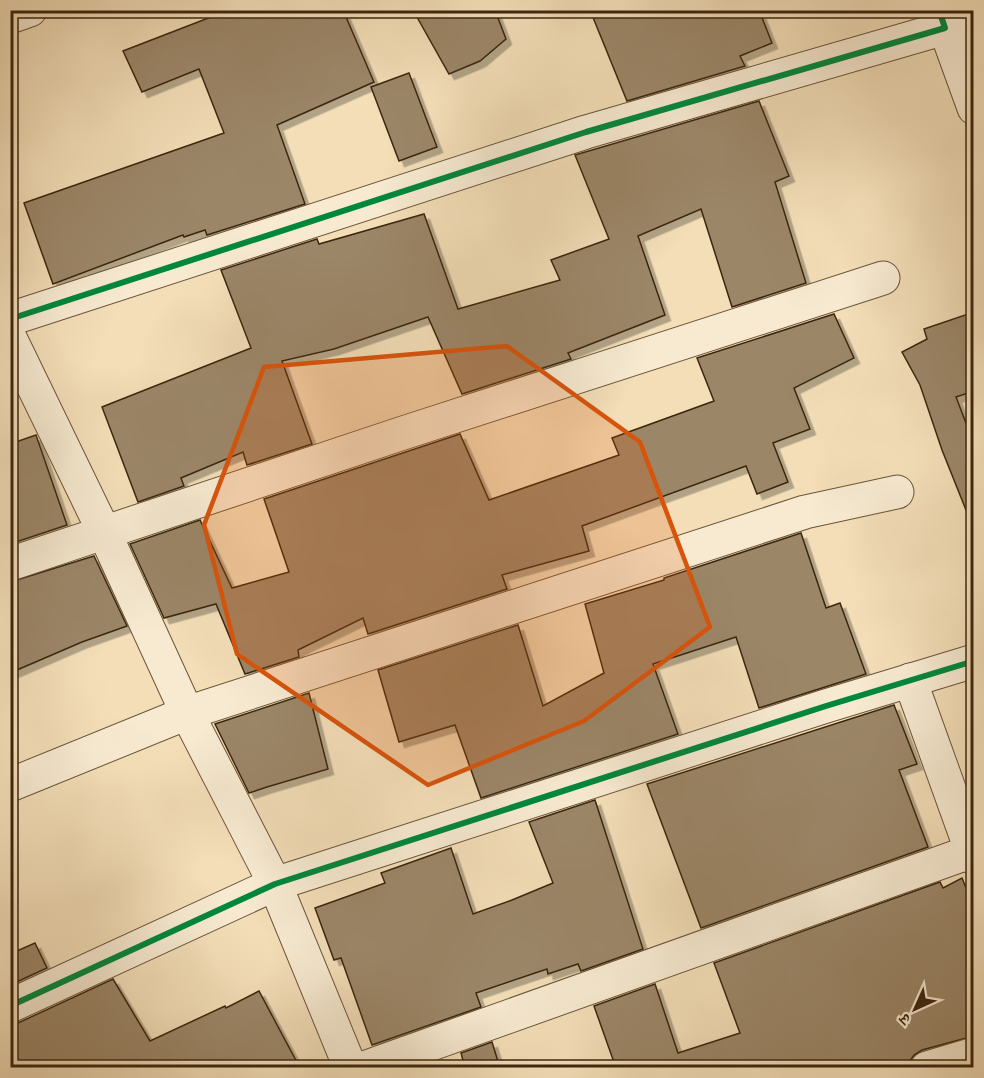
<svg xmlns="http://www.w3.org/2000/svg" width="984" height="1078" font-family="'IM FELL English','Noto Serif Devanagari',serif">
<defs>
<filter id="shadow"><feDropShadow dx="5.5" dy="5.5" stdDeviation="0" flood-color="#0004"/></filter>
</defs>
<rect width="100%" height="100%" fill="#f3deb8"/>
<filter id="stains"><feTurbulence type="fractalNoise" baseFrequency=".00333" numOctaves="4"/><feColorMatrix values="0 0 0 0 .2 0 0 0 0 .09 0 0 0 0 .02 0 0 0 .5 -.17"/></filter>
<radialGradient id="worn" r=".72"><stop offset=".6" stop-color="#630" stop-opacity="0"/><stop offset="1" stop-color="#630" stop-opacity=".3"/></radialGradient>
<g fill="#9b8667" stroke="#3c270f" stroke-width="1.5" filter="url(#shadow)">
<polygon points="229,10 343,10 374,82 277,125 305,204 207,235 205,230 184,237 183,235 53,284 24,203 224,133 199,69 142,92 123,51"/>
<polygon points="413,10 495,10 506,39 480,61 449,74"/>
<polygon points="590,10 759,10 772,43 740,56 745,66 627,101"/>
<polygon points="409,73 437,147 399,161 371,87"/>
<polygon points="759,101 789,176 775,182 806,283 732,307 701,209 638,236 665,315 568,353 571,359 462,394 428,317 334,349 282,361 312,444 247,465 243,452 181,478 184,486 138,502 102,407 251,348 221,270 317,239 319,244 424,214 458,309 560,280 551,260 609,239 575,155"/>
<polygon points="974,312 974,391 956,397 974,444 974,524 972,525 942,450 920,385 902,352 927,339 924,329"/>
<polygon points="834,314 854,358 794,388 810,429 773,443 788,482 757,494 746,466 582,526 589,551 502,575 507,589 368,634 363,618 298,650 299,657 245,674 216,604 164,618 130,544 200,520 232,588 289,572 264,499 460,434 489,500 619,455 612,438 714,401 697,358"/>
<polygon points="36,435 67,525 10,544 10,444"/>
<polygon points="801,533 826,608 840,603 866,674 759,708 736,637 653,664 678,734 481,798 455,725 399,742 378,670 518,625 543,706 604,673 585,604 664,580 664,578"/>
<polygon points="94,556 127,626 82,642 10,673 10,582"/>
<polygon points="309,693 328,769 267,787 249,793 215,724"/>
<polygon points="894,705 917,764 899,770 928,847 701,928 647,784"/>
<polygon points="595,800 643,949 581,971 578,964 548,974 547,969 476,993 481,1007 372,1045 341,958 334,960 315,908 385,883 381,873 451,848 473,914 512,900 553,883 529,822"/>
<polygon points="962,878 974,908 974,1036 922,1050 914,1055 910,1061 891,1068 616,1068 594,1006 655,984 678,1053 740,1033 714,963 940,882 943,888"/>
<polygon points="35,943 47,968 10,985 10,954"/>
<polygon points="113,979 150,1041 225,1006 226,1008 259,991 300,1068 10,1068 10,1024 18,1023"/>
<polygon points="492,1042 500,1068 465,1068 461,1053"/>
</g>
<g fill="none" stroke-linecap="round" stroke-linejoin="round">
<defs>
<g id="minor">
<polyline points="974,19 945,28 974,108"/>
<polyline points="10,319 586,132 945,28 939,10"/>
<polyline points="10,338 105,534 187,713 275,884 348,1062 357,1068"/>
<polyline points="10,564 403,433 883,278"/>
<polyline points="910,680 974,858"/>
<polyline points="10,785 187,713 805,512 897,492"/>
<polyline points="10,1006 275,884 826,706 974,661"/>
<polyline points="364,1068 970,852"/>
<polyline points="927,1068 974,1054"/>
</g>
<polyline id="tertiary" points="10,17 30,10"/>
</defs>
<use href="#minor" stroke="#6a5539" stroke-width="35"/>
<use href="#tertiary" stroke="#6a5539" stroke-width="35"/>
<use href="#minor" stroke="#f7ead1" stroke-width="33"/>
<use href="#tertiary" stroke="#f7ead1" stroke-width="33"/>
<defs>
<g id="cycleway">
<polyline points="10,319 586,132 945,28 939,10"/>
<polyline points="10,1006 275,884 826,706 974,661"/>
</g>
</defs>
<use href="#cycleway" stroke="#f7ead1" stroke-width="10"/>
<use href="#cycleway" stroke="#00873e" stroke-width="6"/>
</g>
<path fill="#d7540c" fill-opacity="0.2" stroke="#d7540c" stroke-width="4.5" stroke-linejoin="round" d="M 507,346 L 640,442 L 710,627 L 584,721 L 428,785 L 237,654 L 204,525 L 264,367 Z"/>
<rect width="984" height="1078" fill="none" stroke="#f3deb8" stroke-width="36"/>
<rect x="12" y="12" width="960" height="1054" fill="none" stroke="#3c270f" stroke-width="3"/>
<rect x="18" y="18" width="948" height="1042" fill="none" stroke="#3c270f" stroke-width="1.5"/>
<g transform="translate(915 1009) rotate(225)" stroke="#f7ead1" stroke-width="4.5" paint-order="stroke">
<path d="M0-4.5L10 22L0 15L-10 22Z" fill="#3c270f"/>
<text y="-9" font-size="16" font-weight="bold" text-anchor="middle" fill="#3c270f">उ</text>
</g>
<rect width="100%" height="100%" filter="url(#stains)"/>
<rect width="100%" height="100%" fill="url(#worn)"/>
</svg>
